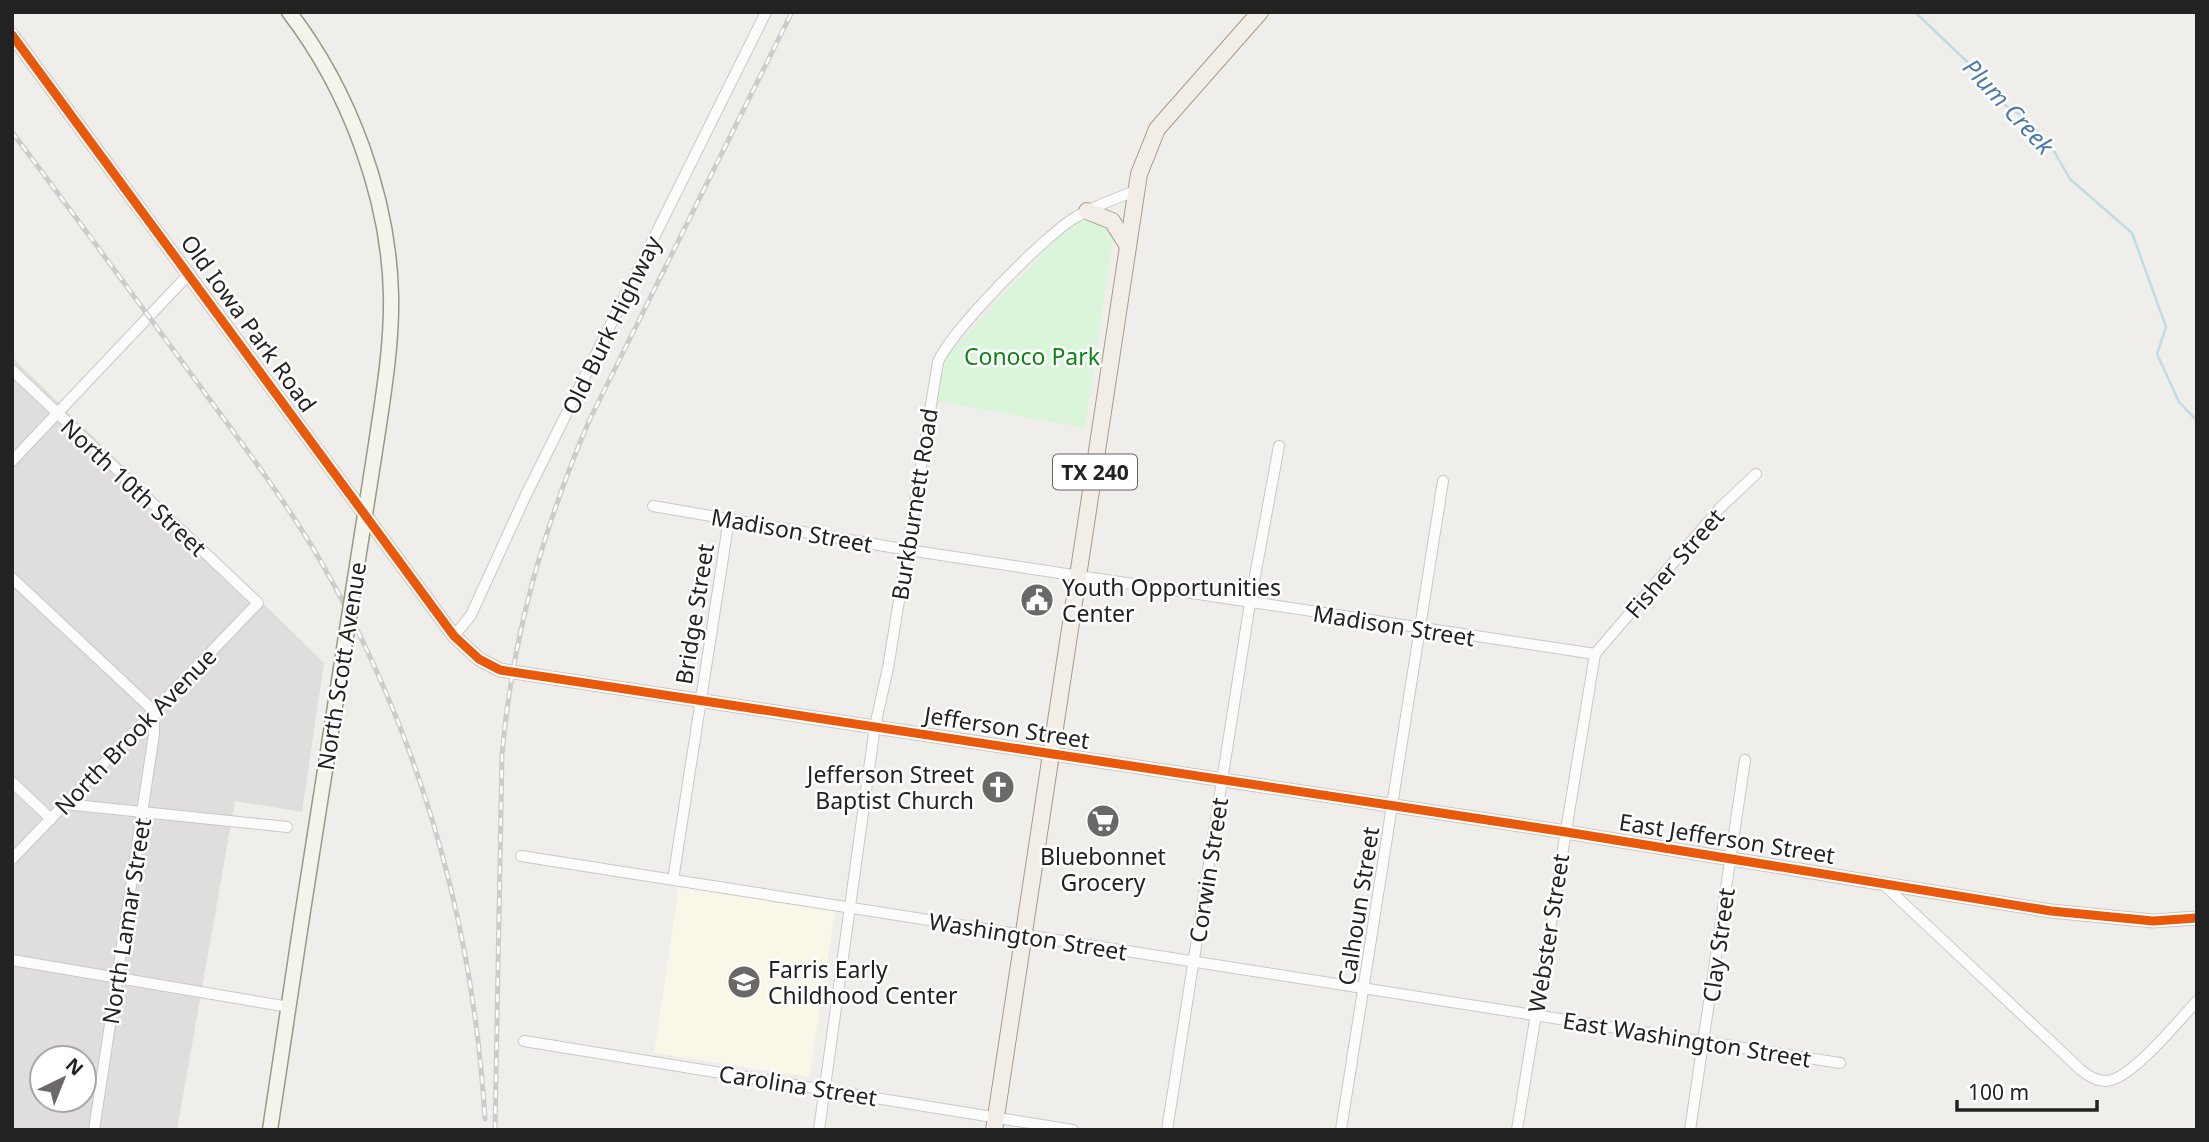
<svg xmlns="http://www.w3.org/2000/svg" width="2209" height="1142" font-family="'Noto Sans',sans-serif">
<rect width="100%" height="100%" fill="#f0eeeb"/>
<path fill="#dfdedc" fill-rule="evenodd" d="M 12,357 L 324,663 L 302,812 L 235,801 L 177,1130 L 12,1130 ZM 42,1058 L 84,1058 L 84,1100 L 42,1100 Z"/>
<polygon fill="#f8f7e8" points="679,887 835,911 809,1077 654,1053"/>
<path fill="#daf5da" d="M 1090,217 L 1099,217 L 1114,232 L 1085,428 L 937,401 C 939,380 942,361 956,345 L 1069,226 Z"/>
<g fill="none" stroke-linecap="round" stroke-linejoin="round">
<polyline stroke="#bfdbe3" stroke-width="2.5" points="1915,12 1985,79 2002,103 2025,118 2050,144 2070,179 2132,233 2166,327 2157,354 2179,402 2197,421"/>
<defs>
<g id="minor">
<polyline points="12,370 258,603 12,859"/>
<polyline points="12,461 190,273"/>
<polyline points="653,506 908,550 1595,654"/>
<polyline points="12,578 154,711 154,734 94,1130"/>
<polyline points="454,636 471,615 525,497 766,12"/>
<polyline points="1595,654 1720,508 1756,474"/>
<polyline points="12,782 51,819"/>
<polyline points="65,804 287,827"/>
<polyline points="521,856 1840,1063"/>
<polyline points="673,880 729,519"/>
<path d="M 1882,883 L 2081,1070 C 2088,1076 2097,1081 2106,1081 C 2130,1081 2180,1019 2197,1001"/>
<polyline points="12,960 289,1007"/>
<polyline points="524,1041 1073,1130"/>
<path d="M 819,1130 L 875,726 L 888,668 L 938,362 C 952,330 1045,235 1076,217 C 1094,206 1115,199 1135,191"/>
<polyline points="1167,1130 1250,603 1279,446"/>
<polyline points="1341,1130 1443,481"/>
<polyline points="1517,1130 1595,654"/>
<polyline points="1690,1130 1745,760"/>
</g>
<polyline id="tertiary" points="12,35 454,636 479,659 500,670 1566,832 2051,911 2153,921 2197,918"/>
<g id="secondary">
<path d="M 289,12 C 349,90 389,197 391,295 C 392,343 384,391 377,438"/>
<polyline points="270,1130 302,917"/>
</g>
<g id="primary">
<polyline points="1087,211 1112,221 1128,246"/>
<polyline points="994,1130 1139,174 1157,129 1260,12"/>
</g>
</defs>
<use href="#minor" stroke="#c9c8c7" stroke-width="12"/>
<use href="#tertiary" stroke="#c9c8c7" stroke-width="15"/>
<use href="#secondary" stroke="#999a82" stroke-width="17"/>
<use href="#primary" stroke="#a79c86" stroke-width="18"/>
<use href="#minor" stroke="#fdfcfc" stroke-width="10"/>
<use href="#tertiary" stroke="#fdfcfc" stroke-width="12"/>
<use href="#secondary" stroke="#f4f4ed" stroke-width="14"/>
<use href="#primary" stroke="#f3ede7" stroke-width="16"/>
<defs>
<g id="rail">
<path d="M 12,132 C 76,217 139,303 202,389 C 243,445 285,500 320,560 C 419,733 473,920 485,1119"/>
<path d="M 495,1130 L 502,755 C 512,637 543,529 589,421 L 792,12"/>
</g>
</defs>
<use href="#rail" stroke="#ccc" stroke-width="5"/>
<use href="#rail" stroke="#fff" stroke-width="2.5" stroke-dasharray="8" stroke-linecap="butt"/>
<defs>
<polyline id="secondary-bridge" points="302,917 377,438"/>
</defs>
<use href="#secondary-bridge" stroke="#999a82" stroke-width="17" stroke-linecap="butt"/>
<use href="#secondary-bridge" stroke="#f4f4ed" stroke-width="14"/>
<defs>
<polyline id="cycleway" points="12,35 454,636 479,659 500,670 1566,832 2051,911 2153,921 2197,918"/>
</defs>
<use href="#cycleway" stroke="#fff" stroke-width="13"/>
<use href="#cycleway" stroke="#e8590c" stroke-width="9"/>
</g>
<defs>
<symbol id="civic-disc" viewBox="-11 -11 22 22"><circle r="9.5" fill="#6a6968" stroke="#fff"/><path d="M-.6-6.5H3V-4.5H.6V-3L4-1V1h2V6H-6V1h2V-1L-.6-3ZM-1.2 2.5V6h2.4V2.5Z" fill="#fff"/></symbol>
<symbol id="church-disc" viewBox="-11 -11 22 22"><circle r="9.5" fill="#6a6968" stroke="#fff"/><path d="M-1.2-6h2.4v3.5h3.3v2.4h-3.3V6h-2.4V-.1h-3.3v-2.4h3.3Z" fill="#fff"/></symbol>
<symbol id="supermarket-disc" viewBox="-11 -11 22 22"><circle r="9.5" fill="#6a6968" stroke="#fff"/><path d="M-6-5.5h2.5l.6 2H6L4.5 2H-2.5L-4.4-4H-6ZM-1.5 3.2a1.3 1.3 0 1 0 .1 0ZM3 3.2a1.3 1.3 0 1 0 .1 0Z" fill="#fff"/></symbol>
<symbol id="school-disc" viewBox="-11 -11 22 22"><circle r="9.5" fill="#6a6968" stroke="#fff"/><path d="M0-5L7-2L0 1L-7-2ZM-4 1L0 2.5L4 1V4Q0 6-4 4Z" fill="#fff"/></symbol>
</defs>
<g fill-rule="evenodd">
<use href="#civic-disc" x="1018" y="581" width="38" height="38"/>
<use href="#church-disc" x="979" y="768" width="38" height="38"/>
<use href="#supermarket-disc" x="1084" y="802" width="38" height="38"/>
<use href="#school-disc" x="725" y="963" width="38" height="38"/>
</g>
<g text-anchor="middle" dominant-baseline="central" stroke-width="5" stroke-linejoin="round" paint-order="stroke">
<rect fill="#fff" stroke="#646464" stroke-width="2" x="1053" y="454.5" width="84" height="35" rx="5"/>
<g font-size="21" font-weight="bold" fill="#222">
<text x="1095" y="472">TX 240</text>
</g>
<g font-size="23" fill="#222" stroke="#fff">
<text transform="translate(249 323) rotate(54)">Old Iowa Park Road</text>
<text transform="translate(611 325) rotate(-64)">Old Burk Highway</text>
<text transform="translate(134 487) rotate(43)">North 10th Street</text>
<text transform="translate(914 504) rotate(-81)">Burkburnett Road</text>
<text transform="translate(792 530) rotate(10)">Madison Street</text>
<text transform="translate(1674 563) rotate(-49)">Fisher Street</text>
<text transform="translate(694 614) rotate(-81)">Bridge Street</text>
<text transform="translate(1394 625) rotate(9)">Madison Street</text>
<text transform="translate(341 666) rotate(-81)">North Scott Avenue</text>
<text transform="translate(1007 727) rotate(9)">Jefferson Street</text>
<text transform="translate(135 731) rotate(-46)">North Brook Avenue</text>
<text transform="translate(1727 838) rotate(9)">East Jefferson Street</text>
<text transform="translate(1208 870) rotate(-81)">Corwin Street</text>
<text transform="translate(1358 906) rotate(-81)">Calhoun Street</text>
<text transform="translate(126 921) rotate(-81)">North Lamar Street</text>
<text transform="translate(1548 933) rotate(-81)">Webster Street</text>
<text transform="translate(1028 936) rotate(9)">Washington Street</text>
<text transform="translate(1718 945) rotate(-82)">Clay Street</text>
<text transform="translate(1687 1039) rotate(9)">East Washington Street</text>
<text transform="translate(798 1085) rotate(9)">Carolina Street</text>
</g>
<g font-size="23" fill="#0c8416" stroke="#fff">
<text x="1032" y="356">Conoco Park</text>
</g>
<g font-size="23" fill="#222" stroke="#fff" text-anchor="start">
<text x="1062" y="587">Youth Opportunities<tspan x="1062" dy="26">Center</tspan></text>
<text x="974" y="774" text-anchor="end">Jefferson Street<tspan x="974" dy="26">Baptist Church</tspan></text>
<text x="1103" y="856" text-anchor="middle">Bluebonnet<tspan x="1103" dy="26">Grocery</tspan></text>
<text x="768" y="969">Farris Early<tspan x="768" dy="26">Childhood Center</tspan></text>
</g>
<g font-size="24" font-style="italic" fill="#4a7aab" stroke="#fff">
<text transform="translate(2009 106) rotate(47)">Plum Creek</text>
</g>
</g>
<rect width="2209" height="1142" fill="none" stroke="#222222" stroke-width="28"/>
<g transform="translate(63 1079) rotate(43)"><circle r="33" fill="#ffffff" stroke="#a7a7a7" stroke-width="2"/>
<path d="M0-5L12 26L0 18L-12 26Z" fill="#6a6968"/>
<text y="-10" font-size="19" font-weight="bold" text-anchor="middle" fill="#222222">N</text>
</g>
<path d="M1957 1100v10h140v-10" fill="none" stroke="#222222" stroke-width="3.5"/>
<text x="1968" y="1100" font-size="21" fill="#222222" stroke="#ffffff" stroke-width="5" paint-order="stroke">100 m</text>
</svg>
